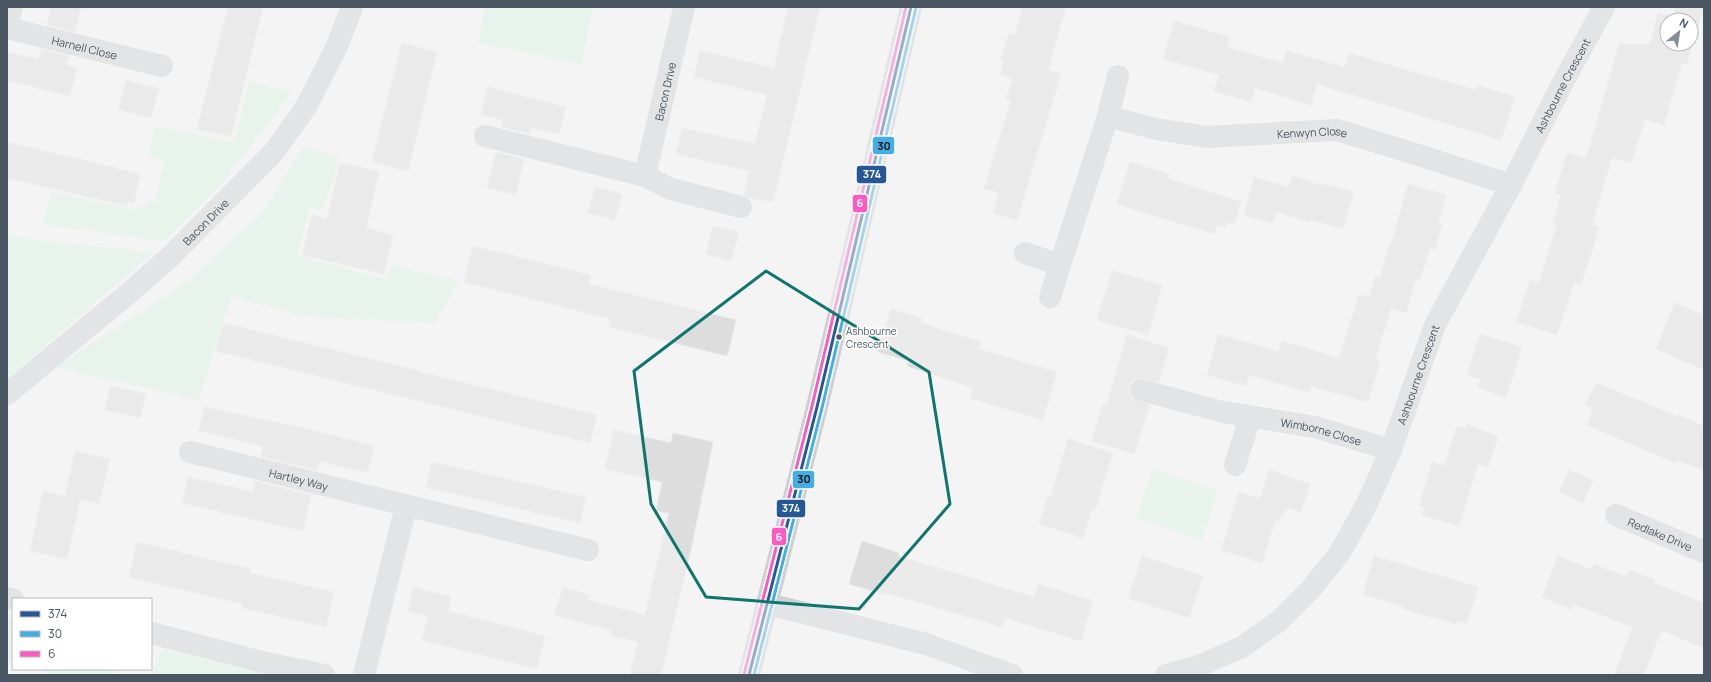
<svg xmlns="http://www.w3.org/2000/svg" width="1711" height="682" font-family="Manrope,sans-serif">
<rect width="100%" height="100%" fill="#f4f4f4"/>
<g fill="#d9f2e3">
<polygon points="485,7 593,7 581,64 478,43"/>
<polygon points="249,81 292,92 220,186 165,241 42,224 52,192 132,209 146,205 147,200 155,202 164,160 149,155 154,126 235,142"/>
<polygon points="304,146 340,158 323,210 310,208 297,256 387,279 392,265 459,281 435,323 303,316 231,296 199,400 56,367 188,281 262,213"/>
<polygon points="7,236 153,253 7,379"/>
<polygon points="1152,469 1218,491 1202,540 1136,518"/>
<polygon points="7,618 13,619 13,662 7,660"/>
<polygon points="163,649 268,675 154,675 154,667"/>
<polygon points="35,669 115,669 114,675 55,675"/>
</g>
<g fill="#ddddde" stroke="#e5e6e7" fill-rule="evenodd">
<polygon points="51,7 81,7 75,32 47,25"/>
<polygon points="228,7 263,7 231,137 197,129"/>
<polygon points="788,7 820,7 773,202 749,198 744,195 749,171 676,154 682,128 755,144 767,95 694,77 700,51 774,68"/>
<polygon points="1023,7 1066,7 1048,70 1061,74 1017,220 993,213 999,193 984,189 1011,100 1006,99 1013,79 1000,75 1004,61 1001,60 1009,33 1015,35"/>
<path d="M 1676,7 L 1703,7 L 1687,64 L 1682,63 L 1664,125 L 1645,119 L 1631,163 L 1612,157 L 1592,225 L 1599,227 L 1592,251 L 1581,284 L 1574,282 L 1557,335 L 1516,322 L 1530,280 L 1539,283 L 1557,224 L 1553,222 L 1561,195 L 1555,193 L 1567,153 L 1586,159 L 1619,44 L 1650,44 L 1658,13 L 1673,17 ZM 1667,20 L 1691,20 L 1691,44 L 1667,44 Z"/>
<polygon points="1174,21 1230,37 1227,47 1283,63 1286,51 1345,67 1349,53 1475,90 1477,85 1515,97 1501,140 1317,84 1311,105 1255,88 1251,102 1214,91 1219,75 1163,59"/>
<polygon points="402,43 437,52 408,171 372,162"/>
<polygon points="41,49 69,56 66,65 77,68 70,96 7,80 7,52 36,59 39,59"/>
<polygon points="126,80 159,89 151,118 118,109"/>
<polygon points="488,87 566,107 559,134 531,127 530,134 501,127 503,120 481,114"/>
<polygon points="7,142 140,174 134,203 128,201 127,206 7,178"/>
<polygon points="496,152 524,159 516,195 487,188"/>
<polygon points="1130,162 1169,174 1167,178 1241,202 1234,224 1227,222 1226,228 1217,225 1214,234 1117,204"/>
<polygon points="340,163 379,172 366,228 393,235 384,274 302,255 312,215 327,219"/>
<polygon points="1292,176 1324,186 1324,184 1354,192 1343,229 1311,220 1310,222 1276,212 1273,223 1244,215 1254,177 1289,187"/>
<polygon points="1408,184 1446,195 1438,223 1442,225 1435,249 1430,248 1420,280 1416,279 1406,313 1391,308 1375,361 1380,362 1368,402 1311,386 1309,392 1249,375 1246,386 1207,375 1218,334 1279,352 1282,341 1339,358 1359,294 1369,297 1375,277 1380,278 1389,245 1391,245"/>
<polygon points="595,187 622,194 615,220 588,213"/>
<polygon points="713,226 739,232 731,261 706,254"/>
<polygon points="473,246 591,275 589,284 736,320 727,356 609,327 611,319 464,282"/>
<polygon points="1112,271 1162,285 1148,335 1097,320"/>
<polygon points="1675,303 1704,315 1704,370 1656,349"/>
<polygon points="891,309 922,318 921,323 981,342 979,349 1057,372 1043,420 970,398 973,388 907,366 909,361 878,352"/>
<polygon points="223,323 420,371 420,372 597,415 590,443 216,351"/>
<polygon points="1480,334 1522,347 1506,398 1478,387 1481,379 1467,375"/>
<polygon points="1127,335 1169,348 1159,382 1138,378 1132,381 1129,386 1129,394 1132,399 1150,405 1134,454 1092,441 1103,404 1107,405"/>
<polygon points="1596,383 1677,416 1678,415 1704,426 1704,470 1676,460 1675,463 1587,425 1593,409 1585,405"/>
<polygon points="110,386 146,394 140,418 105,410"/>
<polygon points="204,407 304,428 374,446 367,473 319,461 317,470 261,457 263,446 199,431"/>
<polygon points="1467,424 1498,437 1488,467 1478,464 1459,526 1422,515 1424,507 1419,506 1432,462 1444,466 1457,426 1466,429"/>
<polygon points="614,430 671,443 673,433 713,442 692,544 661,675 630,675 638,642 610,635 611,630 554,615 563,588 589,595 588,600 645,615 669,513 656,511 662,482 605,469"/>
<polygon points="1068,439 1113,453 1095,510 1092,509 1083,538 1039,524 1048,496 1051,497"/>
<polygon points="75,451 110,459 99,504 65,496"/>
<polygon points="432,462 586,497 580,523 426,487"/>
<polygon points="1269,470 1310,484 1301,512 1288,508 1274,524 1262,563 1221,550 1239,492 1260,499"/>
<polygon points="1569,470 1593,480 1583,503 1559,492"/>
<polygon points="188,477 253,492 255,481 311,495 303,531 182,503"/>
<polygon points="43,491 80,500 67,559 30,551"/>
<polygon points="862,541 899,553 898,556 1034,597 1039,584 1093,601 1081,641 1005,618 1002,627 887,593 887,595 849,584"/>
<polygon points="137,542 251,569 250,573 334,592 326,627 242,608 243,604 129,577"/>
<polygon points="1142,556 1203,576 1189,618 1128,598"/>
<polygon points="1374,556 1478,587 1467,624 1457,621 1457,624 1403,609 1404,607 1363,594"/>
<polygon points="1558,556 1592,570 1594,564 1627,577 1629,570 1655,580 1654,583 1704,603 1704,648 1661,630 1644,675 1614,675 1633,627 1573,604 1571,609 1542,597"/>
<polygon points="413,587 451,597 448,611 545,636 537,669 422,640 428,616 408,611"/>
</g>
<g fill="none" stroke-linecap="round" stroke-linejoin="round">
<g stroke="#ced0d2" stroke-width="22">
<polyline points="7,24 12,7"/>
<path id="s1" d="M 7,28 L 162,66"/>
<path id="s2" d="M 1108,116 L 1156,129 L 1207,137 L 1337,130 L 1412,153 L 1511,185"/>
<path id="s3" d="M 485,136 L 645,176 L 684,7"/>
<polyline points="645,176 671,189 741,207"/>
<polyline points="1025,253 1060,265 1108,116 1118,76"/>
<polyline points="1050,297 1060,265"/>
<path id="s4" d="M 1141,390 L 1223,412 L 1315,427 L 1391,450"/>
<path id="s5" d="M 7,394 L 129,293 L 170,257 L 274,152 L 306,107 L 337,46 L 352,7"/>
<path id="s6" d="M 190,452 L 588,550"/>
<polyline points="1235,465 1250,418"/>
<path id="s7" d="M 1616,515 L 1704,552"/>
<polyline points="7,598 13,599"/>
<polyline points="768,604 926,644 1012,675"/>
<polyline points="151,633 262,662 324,675"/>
<polyline points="364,675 406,506"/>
<polyline points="749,675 817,407 911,7"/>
<path id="s8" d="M 1166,675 L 1196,667 L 1242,647 L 1279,621 L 1311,589 L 1339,554 L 1366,506 L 1391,450 L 1435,325 L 1511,185 L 1561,86 L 1604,7"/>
</g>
<defs>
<polyline id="bus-1" points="749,675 817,407 911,7"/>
<polyline id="bus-2" points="754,675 822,408 916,8"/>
<polyline id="bus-3" points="744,674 812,406 906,7"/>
</defs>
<use href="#bus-1" stroke="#fff" stroke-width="6"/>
<use href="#bus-2" stroke="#fff" stroke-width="6"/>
<use href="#bus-3" stroke="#fff" stroke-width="6"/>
<use href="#bus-1" stroke="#265797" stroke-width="3"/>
<use href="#bus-2" stroke="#42aee4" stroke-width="3"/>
<use href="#bus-3" stroke="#fb5bc0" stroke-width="3"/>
</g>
<path d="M0 0H1711V682H0ZM 766,271 L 929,372 L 950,504 L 859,609 L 706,597 L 651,504 L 634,371 Z" fill="#f4f4f4" fill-opacity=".55" fill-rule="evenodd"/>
<path fill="none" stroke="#0f766e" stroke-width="3" stroke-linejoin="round" d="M 766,271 L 929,372 L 950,504 L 859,609 L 706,597 L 651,504 L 634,371 Z"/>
<circle fill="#4a5661" stroke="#fff" stroke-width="1.5" cx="839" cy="337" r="3.5"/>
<g text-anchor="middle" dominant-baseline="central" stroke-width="3" stroke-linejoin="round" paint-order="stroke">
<g font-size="10" fill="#4a5661" stroke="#fff" text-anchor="start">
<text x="846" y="331">Ashbourne<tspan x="846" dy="13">Crescent</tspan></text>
</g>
<g font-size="11" fill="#4a5661" stroke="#fff">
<text stroke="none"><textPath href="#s1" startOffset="80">Harnell Close</textPath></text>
<text stroke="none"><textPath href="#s8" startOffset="737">Ashbourne Crescent</textPath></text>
<text stroke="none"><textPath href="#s3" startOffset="252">Bacon Drive</textPath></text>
<text stroke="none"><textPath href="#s2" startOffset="207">Kenwyn Close</textPath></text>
<text stroke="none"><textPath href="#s5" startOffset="263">Bacon Drive</textPath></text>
<text stroke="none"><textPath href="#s8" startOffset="413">Ashbourne Crescent</textPath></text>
<text stroke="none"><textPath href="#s4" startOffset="185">Wimborne Close</textPath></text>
<text stroke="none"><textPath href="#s6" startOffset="112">Hartley Way</textPath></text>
<text stroke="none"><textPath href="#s7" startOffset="48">Redlake Drive</textPath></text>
</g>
</g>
<g stroke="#fff" stroke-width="1.5">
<rect x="872" y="136" width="23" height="19" rx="4" fill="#42aee4"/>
<rect x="856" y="165" width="31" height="19" rx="4" fill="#265797"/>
<rect x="852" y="194" width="16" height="19" rx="4" fill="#fb5bc0"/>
<rect x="792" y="470" width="23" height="19" rx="4" fill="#42aee4"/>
<rect x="776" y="499" width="30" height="19" rx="4" fill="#265797"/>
<rect x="771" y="527" width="16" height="19" rx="4" fill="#fb5bc0"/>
</g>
<g font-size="11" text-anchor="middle" font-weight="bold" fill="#fff">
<text x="872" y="178">374</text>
<text x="860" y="207">6</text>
<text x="791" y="512">374</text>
<text x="779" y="541">6</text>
</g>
<g font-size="11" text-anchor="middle" font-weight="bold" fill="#111">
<text x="884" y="150">30</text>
<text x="804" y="483">30</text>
</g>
<rect width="1711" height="682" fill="none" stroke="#4a5661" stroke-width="16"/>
<rect x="12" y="598" width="140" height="72" fill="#ffffff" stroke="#b7bbc0"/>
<rect x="20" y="611" width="20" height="6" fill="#265797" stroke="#b7bbc0"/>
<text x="48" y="618" font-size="12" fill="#4a5661">374</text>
<rect x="20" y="631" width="20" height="6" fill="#42aee4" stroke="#b7bbc0"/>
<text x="48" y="638" font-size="12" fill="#4a5661">30</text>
<rect x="20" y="651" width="20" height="6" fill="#fb5bc0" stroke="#b7bbc0"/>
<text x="48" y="658" font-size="12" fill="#4a5661">6</text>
<g transform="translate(1679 32) rotate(30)"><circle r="19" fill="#ffffff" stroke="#b7bbc0"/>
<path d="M0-3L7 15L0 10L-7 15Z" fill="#868d94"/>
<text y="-6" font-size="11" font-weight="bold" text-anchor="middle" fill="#4a5661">N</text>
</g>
</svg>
